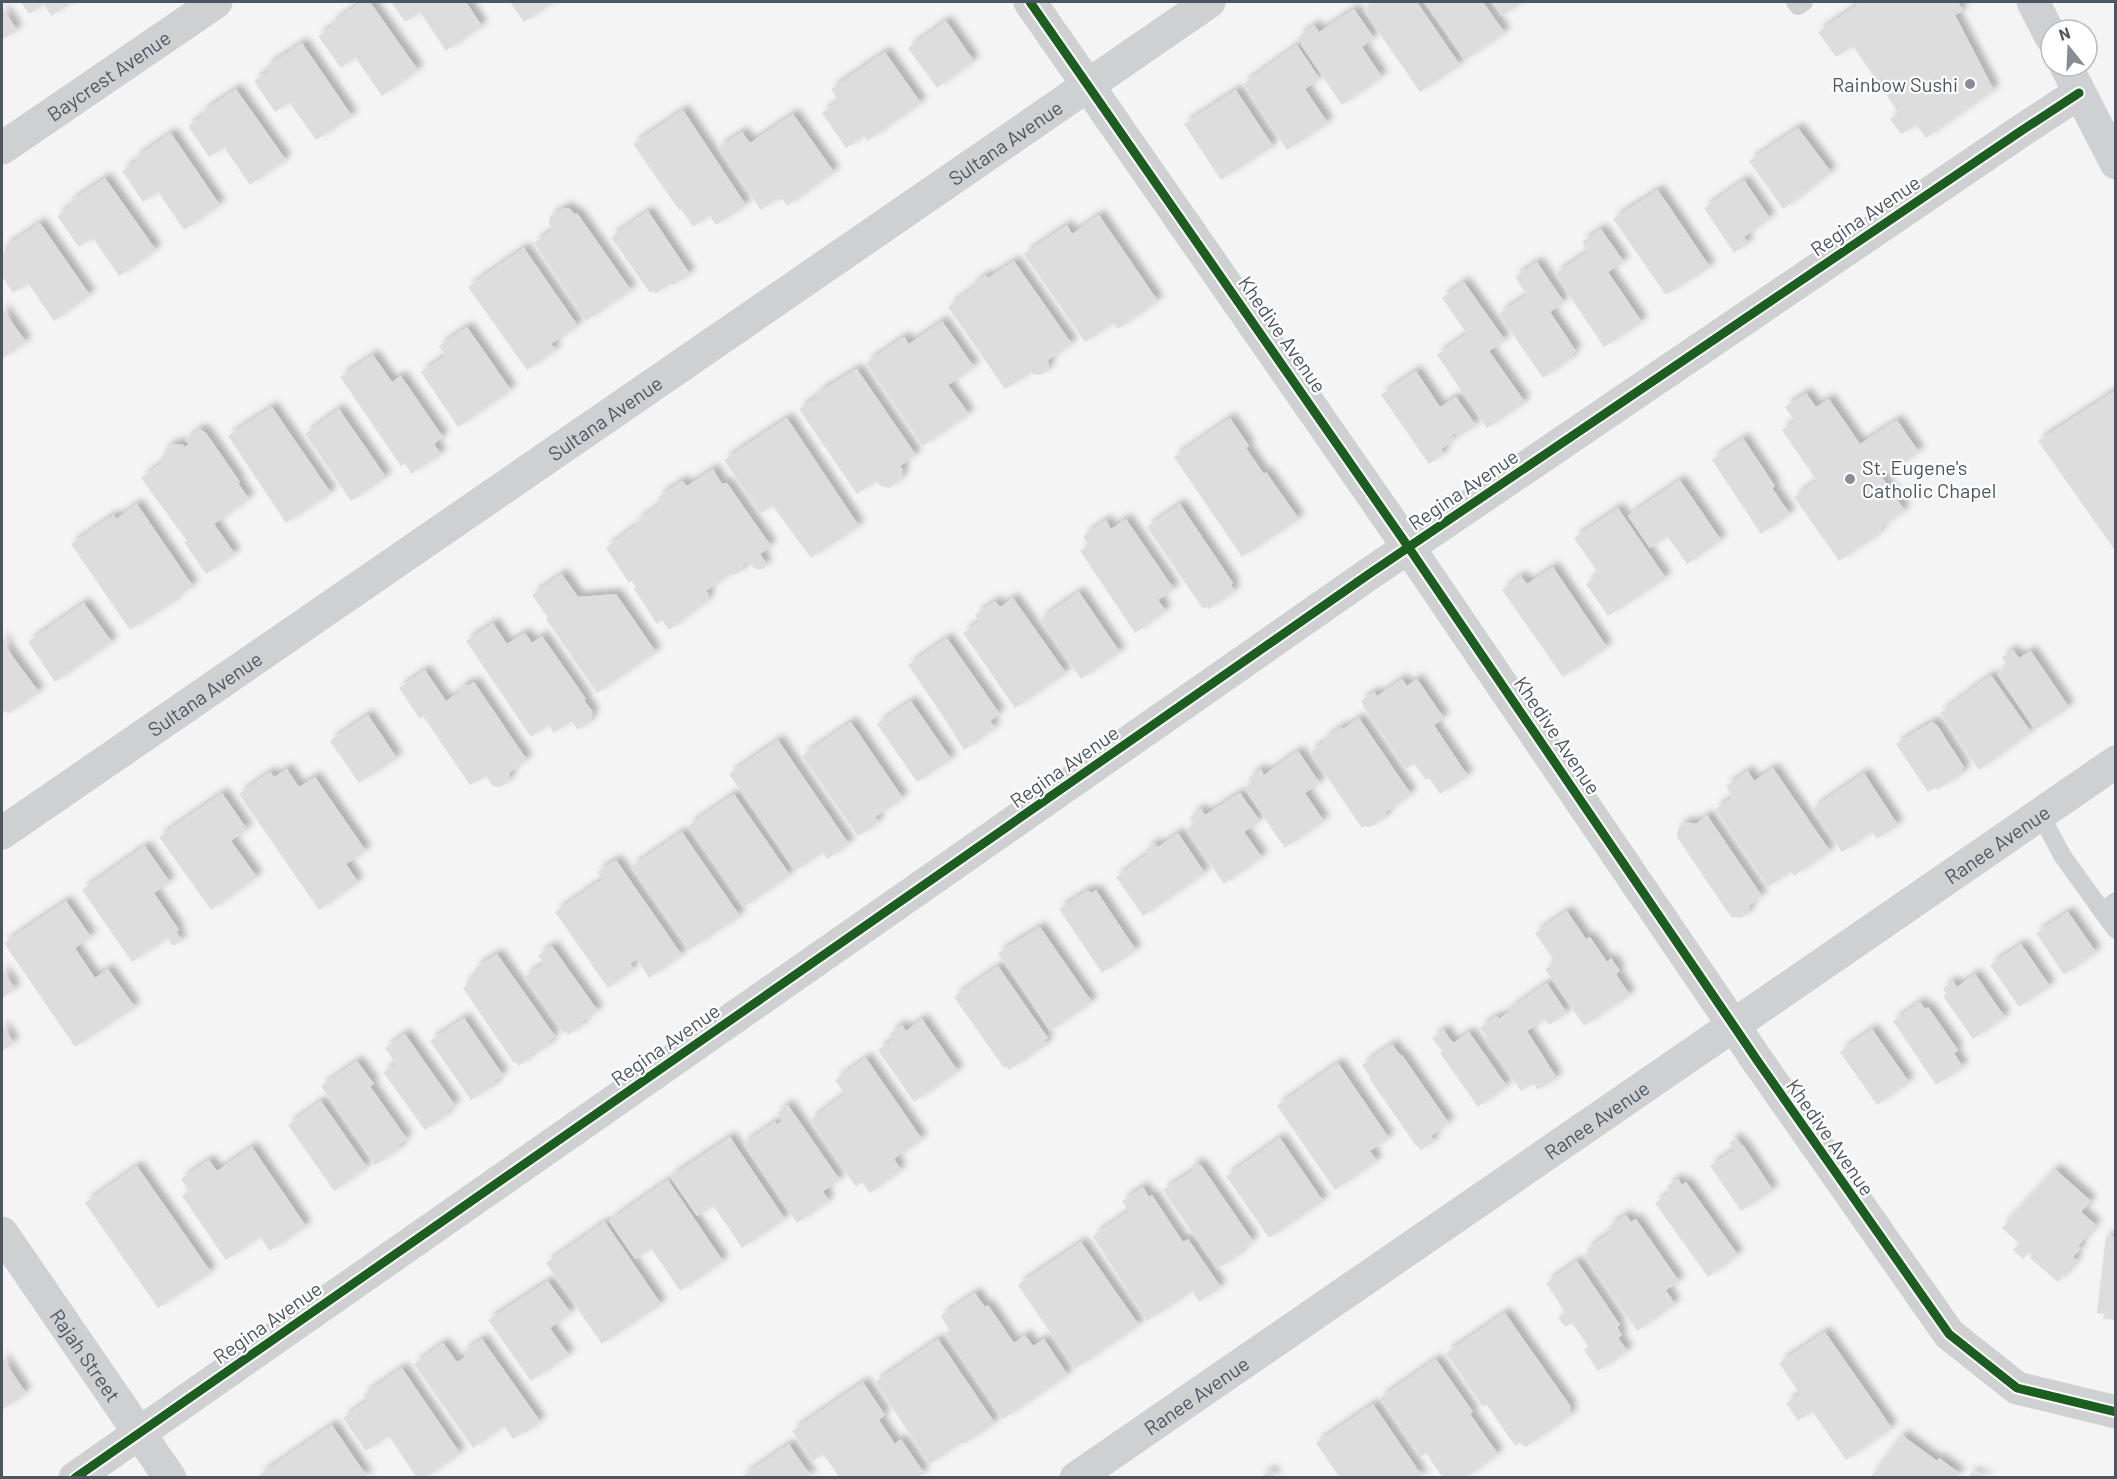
<svg xmlns="http://www.w3.org/2000/svg" width="2117" height="1479" font-family="Barlow,sans-serif">
<defs>
<filter id="shadow"><feDropShadow dx="5.5" dy="-5.5" stdDeviation="3" flood-color="#0004"/></filter>
</defs>
<rect width="100%" height="100%" fill="#f4f4f4"/>
<g fill="#ddddde" filter="url(#shadow)">
<polygon points="21,2 72,2 51,16 44,4 29,14"/>
<polygon points="362,2 370,2 418,70 382,96 355,57 341,68 318,36 333,26 332,23"/>
<polygon points="391,2 466,2 482,26 446,51 420,12 405,22"/>
<polygon points="510,2 554,2 524,22"/>
<polygon points="1374,2 1417,2 1460,65 1420,92 1364,11"/>
<polygon points="1424,2 1483,2 1505,33 1465,60"/>
<polygon points="1492,2 1523,2 1502,16"/>
<polygon points="1862,2 1958,2 1963,11 1955,15 1994,90 1926,138 1916,125 1901,134 1890,119 1905,109 1904,108 1898,112 1853,46 1836,57 1818,32"/>
<polygon points="2,8 17,30 2,40"/>
<polygon points="1354,9 1374,38 1362,47 1382,77 1342,105 1301,45 1302,43 1298,37 1314,25 1319,32"/>
<polygon points="946,21 974,61 937,88 908,48"/>
<polygon points="302,43 352,116 316,140 289,102 275,112 254,81 269,71 266,67"/>
<polygon points="1297,45 1320,79 1305,89 1328,123 1287,150 1243,84"/>
<polygon points="885,52 921,103 867,141 864,136 846,148 822,113 839,101 831,89"/>
<polygon points="236,89 286,160 250,185 224,147 209,157 188,126 203,116 201,113"/>
<polygon points="1236,90 1273,146 1221,180 1184,124"/>
<polygon points="683,110 746,205 716,225 709,215 693,227 681,209 679,210 633,144"/>
<polygon points="793,114 834,172 787,206 782,199 778,201 777,199 761,210 718,148 742,132 750,143"/>
<polygon points="1798,128 1831,172 1783,209 1749,161"/>
<polygon points="171,133 220,205 184,230 158,192 143,202 122,171 137,161 135,158"/>
<polygon points="105,178 156,250 119,276 93,238 79,247 57,216 71,206 69,203"/>
<polygon points="1744,180 1770,218 1744,237 1748,243 1734,253 1704,208"/>
<polygon points="1658,190 1710,267 1666,295 1613,219"/>
<polygon points="564,208 570,209 574,214 577,213 631,290 586,321 534,243 553,230 549,224 550,217"/>
<polygon points="648,211 690,274 674,285 671,283 655,294 653,291 650,293 611,237"/>
<polygon points="1099,215 1158,301 1118,329 1114,323 1085,342 1024,254 1067,225 1072,234"/>
<polygon points="40,223 90,295 54,321 28,283 13,293 2,276 2,254 6,251 4,248"/>
<polygon points="1601,229 1624,262 1608,272 1642,322 1604,347 1555,274 1588,252 1582,242"/>
<polygon points="524,248 578,326 551,344 556,350 527,370 468,287"/>
<polygon points="1014,261 1072,344 1048,360 1049,368 1045,373 1039,375 1031,373 1005,389 948,307 973,288 971,286 986,275 988,278"/>
<polygon points="1537,262 1564,302 1550,312 1576,351 1571,355 1573,357 1543,378 1499,314 1527,295 1515,277"/>
<polygon points="1464,282 1505,340 1489,351 1525,402 1487,428 1437,355 1467,334 1442,298"/>
<polygon points="2,308 26,342 2,359"/>
<polygon points="942,321 974,367 948,385 969,414 923,446 866,363 904,337 909,344"/>
<polygon points="467,327 511,390 458,427 421,372 445,356 439,346"/>
<polygon points="373,355 392,382 401,376 443,437 434,444 441,454 411,474 405,463 401,466 340,377"/>
<polygon points="857,369 916,455 900,466 903,470 901,479 889,488 880,486 876,481 857,494 799,409 818,396 816,394"/>
<polygon points="1416,371 1440,407 1456,397 1476,425 1458,437 1455,433 1452,435 1455,439 1441,449 1444,454 1429,464 1381,395"/>
<polygon points="2116,390 2116,552 2038,441"/>
<polygon points="1806,393 1816,407 1829,399 1860,444 1897,420 1919,452 1882,477 1905,511 1881,527 1882,529 1873,538 1839,561 1794,497 1817,481 1782,430 1795,421 1785,407"/>
<polygon points="272,407 331,493 286,523 228,436"/>
<polygon points="339,409 386,477 351,501 305,434"/>
<polygon points="787,418 859,526 811,558 772,505 761,514 724,460"/>
<polygon points="1230,418 1249,446 1246,448 1264,474 1266,472 1299,519 1242,557 1174,457"/>
<polygon points="200,429 206,433 240,482 238,483 249,499 214,524 235,554 206,574 184,542 187,541 141,478 163,462 161,459 166,449 174,444 182,444 185,447 189,444 185,440"/>
<polygon points="1743,438 1775,486 1772,488 1790,514 1761,534 1712,460"/>
<polygon points="713,469 722,484 727,483 771,546 760,554 766,563 764,568 760,570 754,568 749,561 743,565 743,570 735,575 730,574 706,591 709,594 707,601 669,630 662,620 657,624 634,589 636,587 632,581 629,583 606,548 638,524 636,522 662,503 658,497 682,481 687,486"/>
<polygon points="1680,480 1721,540 1687,564 1667,536 1650,548 1628,516"/>
<polygon points="137,504 193,586 175,598 176,600 130,630 71,544 114,515 116,519"/>
<polygon points="1180,504 1233,583 1231,585 1235,591 1209,609 1207,607 1203,609 1147,527"/>
<polygon points="1618,508 1666,578 1608,616 1586,584 1599,574 1574,538"/>
<polygon points="1126,519 1174,589 1158,600 1166,611 1135,633 1080,551 1089,545 1083,536 1106,520 1111,529"/>
<polygon points="1553,567 1607,647 1563,677 1502,590 1521,576 1527,584"/>
<polygon points="562,574 578,597 616,594 656,652 597,693 546,619 548,618 532,595"/>
<polygon points="1079,592 1120,652 1081,679 1040,619"/>
<polygon points="1013,598 1066,673 1015,708 963,633 980,621 975,615 995,601 1000,607"/>
<polygon points="84,603 112,642 55,682 28,642"/>
<polygon points="493,623 507,644 525,633 532,643 542,636 586,699 584,700 593,712 590,722 578,730 571,721 554,733 548,725 531,737 466,641"/>
<polygon points="2,637 7,645 5,646 39,692 8,714 6,711 2,714"/>
<polygon points="947,638 1000,714 990,721 995,728 964,750 942,715 908,665"/>
<polygon points="2013,650 2019,658 2031,651 2069,707 2035,730 1997,674 2008,667 2002,657"/>
<polygon points="425,670 446,701 459,692 460,689 465,685 469,685 474,682 527,760 510,772 509,781 500,787 493,786 486,776 470,785 423,716 420,719 399,688"/>
<polygon points="1991,675 2031,732 1979,770 1940,713"/>
<polygon points="1402,679 1407,686 1417,679 1444,718 1434,725 1468,776 1440,794 1429,778 1426,780 1414,763 1406,769 1363,706 1364,706 1361,701 1374,692 1377,696"/>
<polygon points="911,701 951,759 917,782 877,724"/>
<polygon points="368,715 397,758 359,783 330,741"/>
<polygon points="1359,718 1411,794 1386,812 1386,817 1370,827 1365,826 1362,828 1310,752 1326,741 1324,739 1333,733 1341,727 1343,729"/>
<polygon points="851,722 903,798 875,817 879,822 858,836 802,756"/>
<polygon points="1932,722 1937,725 1964,767 1962,769 1964,772 1937,790 1936,787 1928,792 1896,744"/>
<polygon points="778,740 849,844 827,859 823,852 795,871 729,774"/>
<polygon points="1298,751 1320,783 1305,793 1324,821 1285,848 1244,788 1253,782 1249,777 1261,769 1264,775"/>
<polygon points="1773,768 1830,851 1794,876 1791,871 1768,887 1715,809 1733,797 1726,786 1748,771 1754,781"/>
<polygon points="287,769 299,787 315,777 366,851 346,864 358,882 319,910 239,794 270,772 274,777"/>
<polygon points="1864,773 1898,825 1877,839 1872,832 1842,852 1812,809"/>
<polygon points="222,793 247,829 231,841 257,877 211,910 159,837"/>
<polygon points="1240,793 1260,821 1244,832 1262,857 1224,884 1186,829 1195,823 1190,817 1201,809 1205,815"/>
<polygon points="734,794 790,875 744,907 688,826"/>
<polygon points="1707,815 1762,896 1750,905 1748,913 1741,918 1731,917 1677,837 1679,827 1687,822 1696,824"/>
<polygon points="682,832 740,916 689,950 631,867"/>
<polygon points="1178,833 1205,873 1143,916 1116,877 1148,854 1145,850 1155,843 1158,847"/>
<polygon points="145,846 170,882 154,893 179,930 176,932 182,940 173,946 167,938 132,962 82,890"/>
<polygon points="616,860 682,955 649,978 637,959 630,964 634,969 608,988 555,912 603,879 597,872"/>
<polygon points="1088,890 1091,893 1096,890 1136,950 1102,973 1059,909"/>
<polygon points="66,901 91,937 75,948 95,978 108,969 135,1007 75,1047 4,943"/>
<polygon points="1567,911 1586,939 1590,937 1607,962 1611,958 1620,971 1616,974 1630,995 1584,1026 1545,969 1555,962 1535,933"/>
<polygon points="2068,912 2096,952 2064,975 2036,933"/>
<polygon points="1040,927 1092,1002 1050,1031 998,953"/>
<polygon points="2021,944 2050,986 2019,1007 1990,965"/>
<polygon points="552,946 598,1011 581,1022 584,1024 568,1035 566,1032 564,1033 524,977 544,964 538,955"/>
<polygon points="497,954 555,1036 550,1040 550,1044 537,1053 531,1053 532,1056 519,1066 516,1062 514,1063 463,988 466,986 467,981 477,974 479,975 475,968"/>
<polygon points="998,966 1048,1038 1044,1040 1047,1044 1009,1070 1006,1066 1004,1068 954,997"/>
<polygon points="2,969 15,989 2,998"/>
<polygon points="1975,974 2005,1017 1973,1039 1943,996 1946,994 1943,988 1953,981 1957,987"/>
<polygon points="1547,983 1567,1013 1549,1025 1545,1019 1527,1031 1557,1078 1538,1090 1533,1083 1521,1091 1485,1039 1487,1037 1480,1028 1497,1016 1499,1019 1511,1010 1510,1009"/>
<polygon points="1920,1002 1925,1009 1928,1007 1958,1050 1954,1053 1963,1067 1936,1085 1893,1021"/>
<polygon points="464,1018 503,1075 494,1081 496,1084 471,1100 430,1041"/>
<polygon points="922,1019 958,1071 914,1102 878,1050 894,1039 890,1033 902,1025 906,1031"/>
<polygon points="2,1025 14,1043 2,1051"/>
<polygon points="1872,1029 1909,1082 1877,1105 1840,1052"/>
<polygon points="1444,1030 1453,1043 1469,1032 1507,1086 1478,1107 1440,1053 1442,1051 1432,1038"/>
<polygon points="405,1034 455,1105 447,1111 448,1114 425,1130 383,1072 396,1064 385,1048"/>
<polygon points="1392,1044 1401,1056 1402,1055 1449,1123 1431,1136 1434,1141 1421,1150 1417,1145 1416,1146 1369,1078 1370,1077 1362,1065"/>
<polygon points="866,1058 922,1139 894,1159 901,1170 870,1193 862,1182 856,1187 810,1120 845,1094 835,1080"/>
<polygon points="357,1061 374,1084 370,1086 407,1139 398,1145 401,1148 375,1165 321,1086"/>
<polygon points="1338,1063 1389,1138 1370,1151 1377,1161 1335,1190 1277,1106"/>
<polygon points="321,1101 367,1167 334,1191 288,1125"/>
<polygon points="788,1105 840,1180 823,1191 829,1201 797,1223 743,1144 775,1122 777,1125 782,1121 777,1113"/>
<polygon points="730,1137 785,1219 742,1248 713,1205 697,1216 670,1177"/>
<polygon points="1280,1138 1323,1201 1269,1238 1226,1176"/>
<polygon points="1736,1138 1742,1146 1743,1145 1773,1190 1741,1211 1710,1166 1734,1150 1729,1143"/>
<polygon points="252,1147 306,1226 270,1251 260,1237 226,1260 182,1196 189,1191 181,1179 209,1160 217,1171"/>
<polygon points="1196,1162 1199,1166 1201,1165 1253,1241 1240,1251 1241,1253 1217,1269 1163,1190 1194,1170 1192,1166"/>
<polygon points="137,1166 211,1272 158,1308 85,1203"/>
<polygon points="2055,1169 2091,1201 2081,1212 2096,1225 2078,1246 2081,1248 2073,1257 2077,1260 2058,1282 2030,1258 2032,1255 2029,1252 2023,1259 2013,1250 2019,1243 2002,1228"/>
<polygon points="1678,1179 1682,1185 1686,1182 1738,1255 1708,1277 1655,1203 1671,1192 1667,1186"/>
<polygon points="668,1180 723,1261 680,1291 651,1248 635,1259 609,1221"/>
<polygon points="1143,1187 1149,1197 1152,1195 1183,1242 1188,1239 1221,1287 1199,1302 1192,1291 1147,1321 1093,1236 1129,1211 1122,1201"/>
<polygon points="1626,1215 1631,1222 1636,1219 1679,1281 1666,1290 1675,1304 1637,1331 1584,1255 1589,1252 1587,1249 1611,1232 1608,1227"/>
<polygon points="605,1222 661,1304 602,1344 546,1263"/>
<polygon points="2106,1236 2116,1237 2116,1320 2103,1319 2104,1314 2097,1313"/>
<polygon points="1081,1242 1139,1325 1075,1369 1018,1285"/>
<polygon points="1577,1261 1620,1325 1617,1327 1622,1335 1618,1338 1628,1351 1598,1371 1584,1350 1589,1347 1572,1323 1565,1327 1558,1317 1565,1312 1546,1283"/>
<polygon points="548,1281 571,1313 550,1328 569,1355 531,1381 488,1320"/>
<polygon points="975,1293 985,1307 988,1305 1014,1343 1025,1335 1033,1346 1044,1339 1068,1375 1003,1419 945,1334 950,1331 941,1316"/>
<polygon points="1505,1313 1571,1407 1569,1410 1572,1414 1526,1447 1520,1443 1515,1446 1487,1405 1483,1407 1446,1353"/>
<polygon points="1825,1332 1892,1428 1846,1460 1812,1411 1798,1421 1786,1403 1800,1394 1779,1363"/>
<polygon points="482,1339 540,1421 526,1433 525,1431 513,1439 504,1426 473,1448 414,1364 443,1343 457,1362 466,1356 463,1352"/>
<polygon points="938,1339 995,1423 964,1444 962,1442 930,1464 875,1382"/>
<polygon points="2,1357 26,1393 2,1410"/>
<polygon points="1436,1359 1473,1412 1470,1414 1498,1454 1465,1478 1443,1478 1426,1453 1421,1457 1380,1398"/>
<polygon points="402,1368 460,1453 425,1478 417,1478 389,1436 366,1451 343,1418 367,1401 363,1395"/>
<polygon points="863,1382 885,1415 879,1420 895,1444 901,1439 924,1473 917,1478 840,1478 823,1454 813,1461 792,1431"/>
<polygon points="1373,1404 1412,1461 1423,1478 1340,1478 1316,1443"/>
<polygon points="332,1425 368,1478 259,1478 258,1476"/>
<polygon points="1902,1435 1937,1461 1939,1458 1959,1473 1956,1478 1870,1478"/>
<polygon points="789,1444 812,1478 740,1478"/>
<polygon points="1271,1470 1276,1478 1259,1478"/>
<polygon points="1971,1472 1987,1477 1987,1478 1969,1478"/>
</g>
<g fill="none" stroke-linecap="round" stroke-linejoin="round">
<g stroke="#ced0d2" stroke-width="18">
<polyline points="1795,2 1798,6 1804,2"/>
<polyline points="2040,814 2062,855 2102,911 2116,901"/>
<polyline points="2102,911 2116,930"/>
</g>
<g stroke="#ced0d2" stroke-width="33">
<polyline points="1030,2 1409,548 1759,1063 1949,1334 2017,1388 2116,1412"/>
<path id="s1" d="M 2,148 L 216,2"/>
<path id="s2" d="M 2,833 L 1209,2"/>
<path id="s3" d="M 2,1233 L 170,1478"/>
<polyline points="75,1478 1369,574 2021,131 2079,93"/>
</g>
<path stroke="#ced0d2" stroke-width="33" id="s4" d="M 1076,1478 L 2116,762"/>
<g stroke="#ced0d4" stroke-width="33">
<polyline points="2033,2 2051,37"/>
<polyline points="2066,66 2116,163"/>
</g>
<defs>
<g id="cycleway">
<polyline points="1030,2 1409,548 1759,1063 1949,1334 2017,1388 2116,1412"/>
<polyline points="75,1478 1369,574 2021,131 2079,93"/>
</g>
</defs>
<use href="#cycleway" stroke="#fff" stroke-width="13"/>
<use href="#cycleway" stroke="#1b5e20" stroke-width="9"/>
</g>
<g fill="#868d94" stroke="#fff" stroke-width="2">
<circle cx="1970" cy="84" r="6"/>
<circle cx="1850" cy="479" r="6"/>
</g>
<g text-anchor="middle" dominant-baseline="central" stroke-width="4.5" stroke-linejoin="round" paint-order="stroke">
<g font-size="20" fill="#4a5661" stroke="#fff">
<text stroke="none"><textPath href="#s1" startOffset="129">Baycrest Avenue</textPath></text>
<text stroke="none"><textPath href="#s2" startOffset="1218">Sultana Avenue</textPath></text>
<text transform="translate(1865 215) rotate(-34)">Regina Avenue</text>
<text transform="translate(1283 334) rotate(55)">Khedive Avenue</text>
<text stroke="none"><textPath href="#s2" startOffset="732">Sultana Avenue</textPath></text>
<text transform="translate(1463 489) rotate(-34)">Regina Avenue</text>
<text stroke="none"><textPath href="#s2" startOffset="246">Sultana Avenue</textPath></text>
<text transform="translate(1558 735) rotate(56)">Khedive Avenue</text>
<text transform="translate(1064 766) rotate(-35)">Regina Avenue</text>
<text stroke="none"><textPath href="#s4" startOffset="1118">Ranee Avenue</textPath></text>
<text transform="translate(665 1044) rotate(-35)">Regina Avenue</text>
<text stroke="none"><textPath href="#s4" startOffset="632">Ranee Avenue</textPath></text>
<text transform="translate(1831 1137) rotate(55)">Khedive Avenue</text>
<text transform="translate(267 1322) rotate(-35)">Regina Avenue</text>
<text stroke="none"><textPath href="#s3" startOffset="148">Rajah Street</textPath></text>
<text stroke="none"><textPath href="#s4" startOffset="146">Ranee Avenue</textPath></text>
</g>
<g font-size="20" fill="#4a5661" stroke="#fff" text-anchor="end">
<text x="1958" y="84">Rainbow Sushi</text>
<text x="1862" y="467" text-anchor="start">St. Eugene's<tspan x="1862" dy="23">Catholic Chapel</tspan></text>
</g>
</g>
<rect width="2117" height="1479" fill="none" stroke="#4a5661" stroke-width="6"/>
<g transform="translate(2069 48) rotate(342)"><circle r="28" fill="#ffffff" stroke="#b7bbc0" stroke-width="1.5"/>
<path d="M0-4.5L10 22L0 15L-10 22Z" fill="#868d94"/>
<text y="-9" font-size="16" font-weight="bold" text-anchor="middle" fill="#4a5661">N</text>
</g>
</svg>
